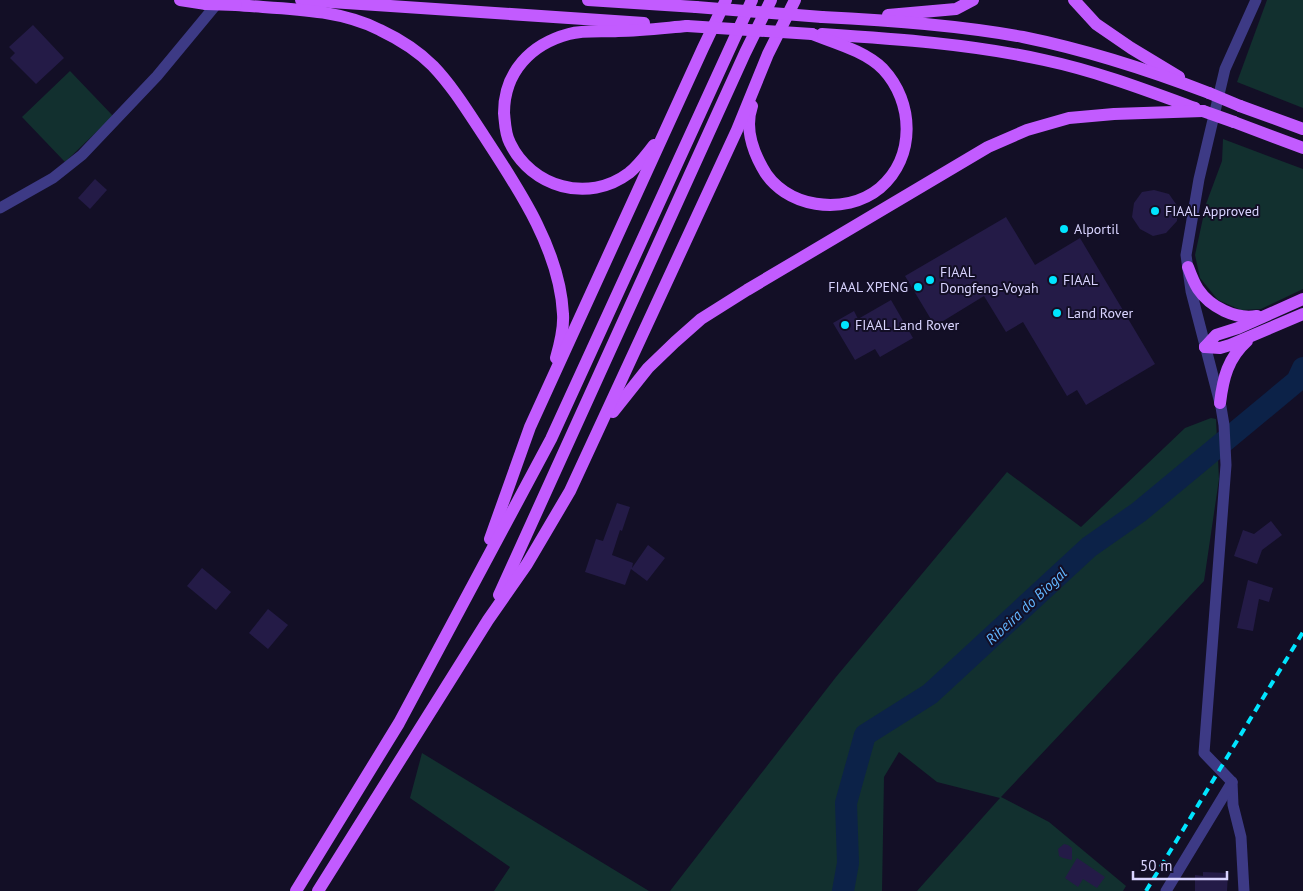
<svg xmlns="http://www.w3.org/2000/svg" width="1303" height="891" font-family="'PT Sans',sans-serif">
<rect width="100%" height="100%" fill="#130f26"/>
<g fill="#12302f">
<polygon points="1267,0 1303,0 1303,108 1237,82"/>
<polygon points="70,71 113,116 65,162 22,117"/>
<polygon points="1223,139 1303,169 1303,289 1261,309 1241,310 1218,300 1200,278 1195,255 1206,204 1222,161"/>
<polygon points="1211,418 1216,419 1219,479 1204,581 1001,797 1049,822 1126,886 1123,891 917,891 1000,798 937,782 899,752 884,777 882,891 670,891 836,677 1007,472 1081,527 1185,428"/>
<polygon points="422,753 649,891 494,891 510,867 410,798"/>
</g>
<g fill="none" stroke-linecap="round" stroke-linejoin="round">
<polyline stroke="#0c2248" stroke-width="22" points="843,891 848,863 846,803 865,735 930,694 1089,547 1139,512 1297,381 1303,368"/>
</g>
<g fill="#241b47">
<polygon points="33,25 64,58 36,84 10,58 15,53 9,47"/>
<polygon points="95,179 107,190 90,209 78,198"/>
<polygon points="1154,190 1169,194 1178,207 1177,221 1166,233 1153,236 1140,229 1132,217 1134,203 1142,192"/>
<polygon points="1006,217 1035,265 1080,238 1155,364 1086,405 1077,390 1067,396 1023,322 1006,332 984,296 935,326 905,276"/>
<polygon points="891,300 913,338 880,357 875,349 855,360 833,323 854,311 858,319"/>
<polygon points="617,503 630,507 622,531 620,530 612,555 633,563 632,568 648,545 665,558 647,581 631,569 625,585 585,572 596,539 603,541"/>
<polygon points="1271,521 1282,535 1262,550 1257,564 1234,556 1243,530 1254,534"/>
<polygon points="202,568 231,592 216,610 187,586"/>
<polygon points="1248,580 1273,588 1269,602 1259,599 1253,631 1237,628"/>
<polygon points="268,609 288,625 268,649 249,633"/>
<polygon points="1064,844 1068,845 1072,848 1072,860 1063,858 1059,856 1058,849"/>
<polygon points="1077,858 1105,877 1097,888 1083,879 1078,887 1065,878"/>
<polygon points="1203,872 1228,873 1227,891 1195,891 1195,875 1203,876"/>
</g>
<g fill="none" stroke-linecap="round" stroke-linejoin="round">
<g stroke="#3d3a85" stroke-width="11">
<polyline points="0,208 53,178 82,155 157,76 220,0"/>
<polyline points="1232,782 1204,753 1226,465 1224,425 1221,407 1191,291 1186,255 1199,179 1225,69 1256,0"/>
<polyline points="1232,782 1233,805 1241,837 1244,891"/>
<polyline points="1166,891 1232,782"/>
</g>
<g stroke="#c25bff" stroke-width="12">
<polyline points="180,0 206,4"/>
<polyline points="301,0 644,23"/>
<polyline points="588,0 696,7"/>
<polyline points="1074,0 1096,24 1131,48 1179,77"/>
<path d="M 236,5 C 283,9 337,8 380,30 C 399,39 418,51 433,66 C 453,87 468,112 484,136 C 518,188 560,250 563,314 C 564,328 560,344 556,358"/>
<polyline points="888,15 956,9 973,0"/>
<path d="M 822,17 C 889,20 957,25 1023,37 C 1087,50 1149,70 1209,93"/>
<path d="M 822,34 C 897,39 971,44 1044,60 C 1096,71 1146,90 1195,108"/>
<path d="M 752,106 C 745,126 752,149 762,167 C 783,208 845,217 880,188 C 916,157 914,102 883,69 C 865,51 835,43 812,34"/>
<polyline points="1240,106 1303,129"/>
<polyline points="1234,122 1303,148"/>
<path d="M 654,145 C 646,155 639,165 629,173 C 588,204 531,187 510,143 C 505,134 505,122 504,113 C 504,72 531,44 569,34 C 584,30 602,32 618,31 C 641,31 664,28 687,26"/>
<path d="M 1188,267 C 1191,275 1194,283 1198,289 C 1210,307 1236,320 1257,316"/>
<polyline points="1205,347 1216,335 1238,328 1303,299"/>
<polyline points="1205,347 1220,348 1230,345 1303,314"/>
<path d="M 1220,403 C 1223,378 1228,358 1247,341"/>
<polyline points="613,412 648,368 675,342 701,319 747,290 988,147 1027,130 1069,118 1114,114 1203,111"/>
<polyline points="490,539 530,427 703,48 726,0"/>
<polyline points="499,595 745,53 771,0"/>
<polyline points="296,891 399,723 551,439 752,0"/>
<polyline points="318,891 488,620 527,564 570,491 737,130 768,54 795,0"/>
</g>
<polyline stroke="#00e5ff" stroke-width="4" stroke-dasharray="8 6" stroke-linecap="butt" points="1146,891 1303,632"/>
<g stroke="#c25bff" stroke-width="12">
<polyline points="206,4 236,5"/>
<polyline points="696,7 822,17"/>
<polyline points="687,26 812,34"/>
<polyline points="1209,93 1240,106"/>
<polyline points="1203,111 1234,122"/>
</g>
</g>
<g fill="#00e5ff" stroke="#130f26" stroke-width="2">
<circle cx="1155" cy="211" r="5"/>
<circle cx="1064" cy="229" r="5"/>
<circle cx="930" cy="280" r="5"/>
<circle cx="1053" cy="280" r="5"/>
<circle cx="918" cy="287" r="5"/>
<circle cx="1057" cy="313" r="5"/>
<circle cx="845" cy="325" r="5"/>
</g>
<g text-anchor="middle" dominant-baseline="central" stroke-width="4" stroke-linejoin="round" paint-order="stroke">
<g font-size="14" fill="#d9d4ff" stroke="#130f26" text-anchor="start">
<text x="1165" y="211">FIAAL Approved</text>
<text x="1074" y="229">Alportil</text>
<text x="940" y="272">FIAAL<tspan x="940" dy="16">Dongfeng-Voyah</tspan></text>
<text x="1063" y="280">FIAAL</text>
<text x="908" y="287" text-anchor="end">FIAAL XPENG</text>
<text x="1067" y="313">Land Rover</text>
<text x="855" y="325">FIAAL Land Rover</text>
</g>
<g font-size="15" font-style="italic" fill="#62b6ff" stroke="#130f26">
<text transform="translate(1026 606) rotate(-43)">Ribeira do Biogal</text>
</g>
</g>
<path d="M1133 871v8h94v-8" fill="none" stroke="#d9d4ff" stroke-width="2.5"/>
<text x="1140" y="871" font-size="15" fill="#d9d4ff" stroke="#130f26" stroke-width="4" paint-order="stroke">50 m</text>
</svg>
